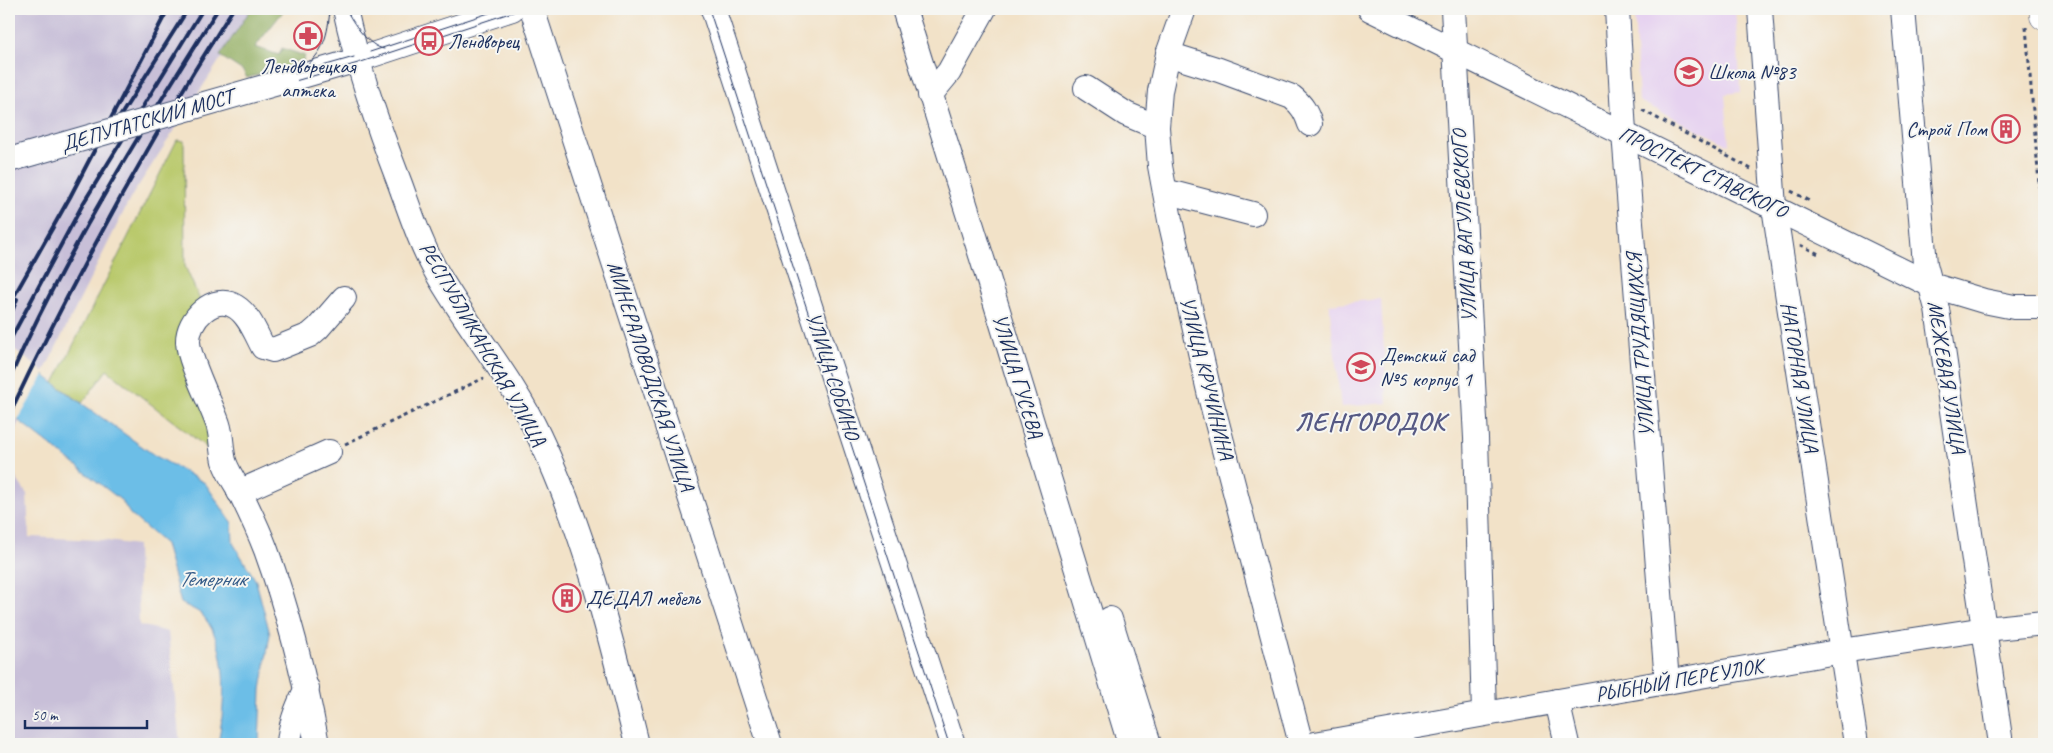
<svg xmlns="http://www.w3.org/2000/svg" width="2053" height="753" font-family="Caveat,sans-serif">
<rect width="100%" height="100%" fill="#f6f6f2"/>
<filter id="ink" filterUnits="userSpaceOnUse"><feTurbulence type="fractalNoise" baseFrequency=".02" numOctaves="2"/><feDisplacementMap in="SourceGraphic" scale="10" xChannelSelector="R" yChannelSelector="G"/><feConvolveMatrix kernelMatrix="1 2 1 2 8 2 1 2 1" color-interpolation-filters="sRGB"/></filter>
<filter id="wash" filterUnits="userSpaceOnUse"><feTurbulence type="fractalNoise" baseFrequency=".0096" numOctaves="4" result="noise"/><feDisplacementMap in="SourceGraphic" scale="20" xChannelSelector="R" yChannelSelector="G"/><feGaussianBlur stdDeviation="1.12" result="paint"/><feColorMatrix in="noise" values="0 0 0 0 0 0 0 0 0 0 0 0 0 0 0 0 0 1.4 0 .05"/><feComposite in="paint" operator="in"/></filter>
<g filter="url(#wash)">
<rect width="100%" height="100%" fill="#f2e2c8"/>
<g fill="#e6d2f0">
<polygon points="1634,9 1735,9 1741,92 1725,94 1729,145 1639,101"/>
<polygon points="1381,299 1387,403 1341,407 1329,304"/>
</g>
<g fill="#c8bfd8">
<polygon points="9,9 253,9 131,197 9,442"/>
<polygon points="9,468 27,494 29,537 101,540 137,545 139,625 168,632 180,744 9,744"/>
</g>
<polygon fill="#b9c96c" stroke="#6a7c65" points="177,140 184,141 185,266 204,309 190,329 224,461 107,370 82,403 54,383"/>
<polygon fill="#92ad60" stroke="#566e5f" points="251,9 285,9 255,47 279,55 282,48 305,56 303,62 294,61 293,71 283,72 281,68 247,78 243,71 220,56"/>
<path fill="#6cbee7" stroke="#4476a2" d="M 9,348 L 63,390 L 154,455 L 205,483 L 232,523 L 233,543 L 256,581 L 270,634 L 261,690 L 259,744 L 218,744 C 225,706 230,649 204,617 C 200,611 188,607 181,603 L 165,544 L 130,514 L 122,501 L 9,413 Z"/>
<polygon fill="#f2e2c8" points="9,345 45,373 17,422 9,416"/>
</g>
<g filter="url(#ink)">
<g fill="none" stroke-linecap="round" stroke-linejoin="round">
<defs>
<g id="minor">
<path d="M 345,9 C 358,69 378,127 400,184 C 411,214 421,245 437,273 C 469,329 512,378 539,436 C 586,534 611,639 637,744"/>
<polyline points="532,9 770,744"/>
<polyline points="713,9 953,744"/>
<polyline points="904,9 985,268 1130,744"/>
<polyline points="1184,9 1168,54 1160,91 1157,127 1160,166 1170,220 1211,400 1301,744"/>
<polyline points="1370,9 1931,285 1984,301 2014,307 2044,307"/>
<polyline points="1453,9 1476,438 1484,713"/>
<polyline points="1617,9 1624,133 1667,682"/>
<polyline points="1760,9 1774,207 1856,744"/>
<polyline points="1903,9 1925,264 1937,309 2001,744"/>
<path d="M 1168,54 L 1219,70 L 1292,97 C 1302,105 1306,112 1310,124"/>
<polyline points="285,81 357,60 512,9"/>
<polyline points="1086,88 1126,114 1157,127"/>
<polyline points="930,95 949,72 984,9"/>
<polyline points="1165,191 1253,214"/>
<polyline points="239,492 329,452"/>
<polyline points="1110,619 1149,744"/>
<polyline points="1557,701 1567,744"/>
<path d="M 289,744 C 290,724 298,705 307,688"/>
<path d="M 317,744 C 305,679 289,613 266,550 C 258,529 248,508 238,488 C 233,480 227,470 224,461 C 221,449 222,436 218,424 C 211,403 189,362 188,342 C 187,320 214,292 236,307 C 249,315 256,334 263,347 L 273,350 L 310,335 L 318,328 L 344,298"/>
<polyline points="1315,744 1842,651 1985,629 2044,623"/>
</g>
<polyline id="major" points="2044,9 2044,16"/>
</defs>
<use href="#minor" stroke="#3b4a6e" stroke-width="26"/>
<use href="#major" stroke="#3b4a6e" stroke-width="29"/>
<g stroke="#3b4a6e" stroke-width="3" stroke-dasharray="4 4" stroke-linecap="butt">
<polyline points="2026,27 2044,243"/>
<polyline points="1642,110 1753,170"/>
<polyline points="1791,191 1810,201 1809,203"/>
<polyline points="1800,245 1821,255"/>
<polyline points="345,444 484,378"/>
</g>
<use href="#minor" stroke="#fff" stroke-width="24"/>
<use href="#major" stroke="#fff" stroke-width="28"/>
<g stroke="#1b2f5e" stroke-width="1">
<path d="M 346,9 C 352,22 369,47 384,49"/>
<polyline points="709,9 949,744"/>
<polyline points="370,52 501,9"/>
<path d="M 302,69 C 324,54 328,34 330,9"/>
<polyline points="274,80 354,57"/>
<polyline points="9,163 358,63 522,9"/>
</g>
<g stroke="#1b2f5e" stroke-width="4">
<polyline points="119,118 188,9"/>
<polyline points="9,305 70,197 168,9"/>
<polyline points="9,319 17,299"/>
<polyline points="9,342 84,202 203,9"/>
<path d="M 9,380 C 66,250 143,128 218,9"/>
<path d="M 9,415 C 75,275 150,139 233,9"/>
</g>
<defs>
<polyline id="minor-bridge" points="9,160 285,81"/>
</defs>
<use href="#minor-bridge" stroke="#3b4a6e" stroke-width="26" stroke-linecap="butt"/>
<use href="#minor-bridge" stroke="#fff" stroke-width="24"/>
</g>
</g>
<defs>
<symbol id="pharmacy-ring" viewBox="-11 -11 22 22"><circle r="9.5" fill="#f6f6f2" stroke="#d1495b" stroke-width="1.5"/><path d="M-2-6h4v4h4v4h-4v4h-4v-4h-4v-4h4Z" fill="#d1495b"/></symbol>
<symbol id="bus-ring" viewBox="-11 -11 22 22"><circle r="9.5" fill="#f6f6f2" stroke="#d1495b" stroke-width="1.5"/><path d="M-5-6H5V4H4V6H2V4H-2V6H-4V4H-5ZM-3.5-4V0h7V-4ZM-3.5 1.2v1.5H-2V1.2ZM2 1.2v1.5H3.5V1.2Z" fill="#d1495b"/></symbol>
<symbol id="school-ring" viewBox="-11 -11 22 22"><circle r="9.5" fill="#f6f6f2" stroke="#d1495b" stroke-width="1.5"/><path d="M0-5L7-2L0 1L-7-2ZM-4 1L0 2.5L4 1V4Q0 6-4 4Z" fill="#d1495b"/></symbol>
<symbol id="building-ring" viewBox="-11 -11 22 22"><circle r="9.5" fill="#f6f6f2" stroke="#d1495b" stroke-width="1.5"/><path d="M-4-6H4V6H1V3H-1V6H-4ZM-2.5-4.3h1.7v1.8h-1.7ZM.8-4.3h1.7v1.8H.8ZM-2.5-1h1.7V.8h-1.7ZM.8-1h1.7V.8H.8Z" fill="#d1495b"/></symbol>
</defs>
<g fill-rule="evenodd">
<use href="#pharmacy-ring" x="292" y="20" width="32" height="32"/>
<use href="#bus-ring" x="413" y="25" width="32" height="32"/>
<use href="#school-ring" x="1673" y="56" width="32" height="32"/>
<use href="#building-ring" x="1990" y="113" width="32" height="32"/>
<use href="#school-ring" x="1345" y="351" width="32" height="32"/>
<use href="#building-ring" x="551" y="582" width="32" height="32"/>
</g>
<g text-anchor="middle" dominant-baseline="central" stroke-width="4" stroke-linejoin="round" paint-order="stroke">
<g font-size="21" fill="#1b2f5e" stroke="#f6f6f2" text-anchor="start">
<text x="448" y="41">Лендворец</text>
<text x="308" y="66" text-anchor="middle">Лендворецкая<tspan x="308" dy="24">аптека</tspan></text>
<text x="1708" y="72">Школа №83</text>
<text x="1987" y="129" text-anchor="end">Строй Пом</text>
<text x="1380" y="355">Детский сад<tspan x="1380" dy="24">№5 корпус 1</tspan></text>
<text x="586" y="598">ДЕДАЛ мебель</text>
</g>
<g font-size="21" fill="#1b2f5e" stroke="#f6f6f2">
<text transform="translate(147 120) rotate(-16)">ДЕПУТАТСКИЙ МОСТ</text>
<text transform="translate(1703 172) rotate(26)">ПРОСПЕКТ СТАВСКОГО</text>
<text transform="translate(1464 226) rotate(-93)">УЛИЦА ВАГУЛЕВСКОГО</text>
<text transform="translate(483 344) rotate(60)">РЕСПУБЛИКАНСКАЯ УЛИЦА</text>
<text transform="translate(1640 345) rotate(-94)">УЛИЦА ТРУДЯЩИХСЯ</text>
<text transform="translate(651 376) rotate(72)">МИНЕРАЛОВОДСКАЯ УЛИЦА</text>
<text transform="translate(833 376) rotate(72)">УЛИЦА СОБИНО</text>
<text transform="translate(1018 376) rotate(73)">УЛИЦА ГУСЕВА</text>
<text transform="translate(1800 377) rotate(81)">НАГОРНАЯ УЛИЦА</text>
<text transform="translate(1947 377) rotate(81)">МЕЖЕВАЯ УЛИЦА</text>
<text transform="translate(1207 378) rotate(76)">УЛИЦА КРУЧИНИНА</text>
<text transform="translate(1679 680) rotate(-10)">РЫБНЫЙ ПЕРЕУЛОК</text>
</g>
<g font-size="22" font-style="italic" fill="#335a87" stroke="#f6f6f2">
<text x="212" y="579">Темерник</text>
</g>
<g font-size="26" font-weight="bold" letter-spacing="1" fill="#565984" stroke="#f6f6f2">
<text x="1370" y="421">ЛЕНГОРОДОК</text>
</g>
</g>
<rect width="2053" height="753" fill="none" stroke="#f6f6f2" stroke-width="30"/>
<path d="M25 720v8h122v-8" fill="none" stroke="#1b2f5e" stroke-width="2.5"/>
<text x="32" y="720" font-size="15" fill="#1b2f5e" stroke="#f6f6f2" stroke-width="4" paint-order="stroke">50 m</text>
</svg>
